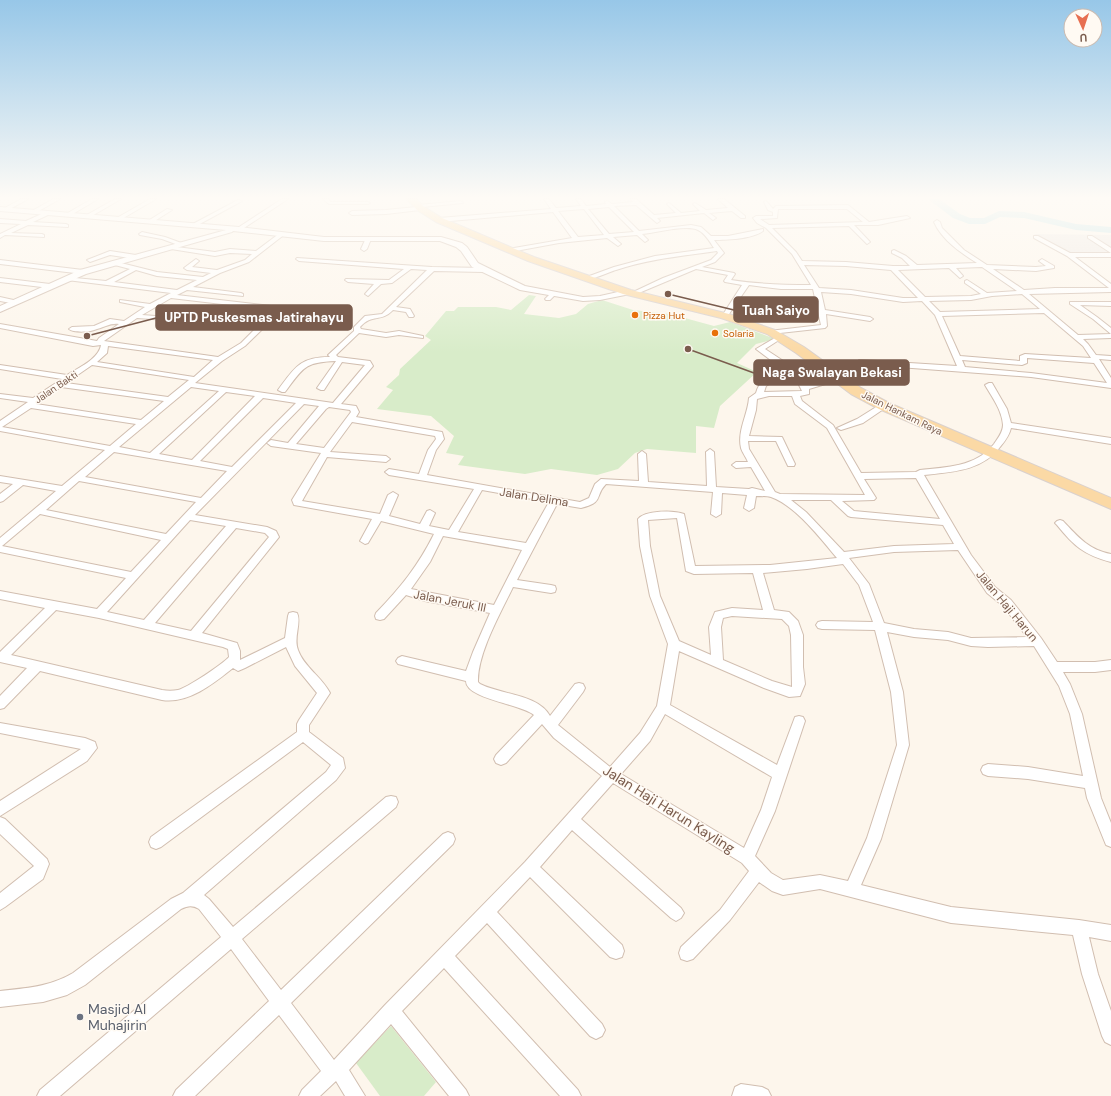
<svg xmlns="http://www.w3.org/2000/svg" width="1111" height="1096" font-family="'DM Sans',sans-serif">
<rect width="100%" height="100%" fill="#fdf6ec"/>
<polygon fill="#efe9e4" points="1034,234 1111,235 1111,256 1071,257 1047,245"/>
<g fill="#d8ecc9">
<polygon points="529,295 536,296 524,314 559,318 576,314 588,304 602,300 633,310 670,314 714,326 730,322 775,339 756,344 737,363 757,372 720,406 714,428 696,426 696,453 647,449 635,453 618,469 597,475 551,469 525,474 458,465 464,456 446,453 454,436 431,416 377,409 393,390 386,387 399,375 400,369 431,340 425,336 446,311 454,311 458,307 496,307 511,310"/>
<polygon points="391,1026 436,1082 424,1096 380,1096 356,1063"/>
</g>
<g fill="none" stroke-linecap="round" stroke-linejoin="round">
<polygon fill="#bfe3e8" fill-rule="evenodd" points="928,199 939,199 960,214 970,218 984,218 999,211 1024,212 1076,224 1111,227 1111,233 1076,230 1024,218 1000,217 985,224 969,224 953,218"/>
<defs>
<g id="minor">
<polygon points="21,199 28,199 8,210 3,209"/>
<polygon points="53,199 60,199 37,212 32,211"/>
<polygon points="92,199 98,199 71,215 66,214"/>
<polygon points="115,199 121,199 90,217 85,216"/>
<polygon points="150,199 156,199 120,220 115,219"/>
<polygon points="282,199 288,199 241,230 236,229"/>
<polygon points="323,199 328,199 330,202 368,202 370,203 368,204 329,204"/>
<path d="M 544,199 L 549,199 L 556,208 L 581,206 L 576,199 L 581,199 L 586,206 L 606,204 L 605,202 L 607,201 L 612,204 L 633,202 L 631,199 L 636,199 L 654,215 L 676,213 L 667,204 L 669,203 L 681,213 L 700,211 L 693,204 L 695,203 L 706,210 L 728,208 L 718,199 L 724,199 L 745,216 L 745,218 L 741,218 L 732,211 L 709,213 L 716,218 L 713,220 L 704,213 L 657,218 L 660,221 L 657,223 L 636,205 L 614,206 L 639,231 L 691,225 L 701,227 L 711,236 L 728,236 L 763,229 L 763,231 C 752,239 727,240 714,240 L 724,253 L 715,262 L 702,267 L 734,273 L 735,274 L 731,280 C 757,284 784,285 811,285 L 792,254 L 766,228 L 757,223 L 753,218 L 756,216 L 773,216 L 773,212 L 768,210 L 764,202 L 766,201 L 773,209 L 776,206 L 848,205 L 869,222 L 907,216 L 910,218 L 878,225 L 854,225 L 870,242 L 867,244 L 849,226 L 772,228 L 796,252 L 802,261 L 846,262 L 893,266 L 910,266 L 902,258 L 892,253 L 892,251 L 894,250 L 906,256 L 917,265 L 977,263 C 961,253 942,240 934,222 L 937,220 L 940,222 L 942,228 L 964,250 L 987,265 L 1036,267 L 1046,266 L 1039,261 L 1042,259 L 1054,266 L 1054,268 L 1036,271 L 993,269 L 1024,290 L 1055,288 L 1109,288 L 1067,256 L 1034,238 L 1034,236 L 1038,236 L 1070,253 L 1111,253 L 1111,257 L 1075,257 L 1111,284 L 1111,292 L 1029,294 L 1078,335 L 1111,334 L 1093,319 L 1070,304 L 1070,302 L 1111,302 L 1111,306 L 1080,305 L 1097,317 L 1111,328 L 1111,338 L 1083,339 L 1088,344 L 1096,355 L 1111,356 L 1111,360 L 1099,359 L 1111,378 L 1111,388 L 1031,377 L 859,364 L 859,360 L 862,360 L 957,366 L 935,315 L 922,301 L 903,302 L 851,294 L 821,292 L 825,310 L 870,317 L 873,319 L 870,321 L 826,314 L 827,326 L 825,328 L 771,334 L 769,333 L 769,331 L 821,325 L 813,289 L 781,289 L 749,285 L 727,317 L 725,318 L 722,316 L 742,285 L 725,282 L 724,281 L 728,275 L 696,269 L 634,295 L 629,294 L 663,278 L 711,260 L 718,253 L 717,251 C 683,256 649,259 616,270 C 609,272 589,282 584,278 L 614,267 L 655,256 L 714,248 C 710,242 705,233 698,230 C 686,224 656,233 642,234 L 648,240 L 645,242 L 637,235 L 613,237 L 621,244 L 618,246 L 607,238 L 559,243 L 510,252 L 507,250 L 508,249 L 572,238 L 553,212 L 439,222 L 436,220 L 439,218 L 551,209 ZM 609,207 L 634,232 L 609,234 L 588,209 ZM 584,209 L 604,235 L 578,237 L 558,211 ZM 778,209 L 847,209 L 863,222 L 769,225 L 760,219 L 777,218 ZM 804,265 L 846,266 L 891,270 L 918,298 L 903,298 L 851,290 L 819,288 ZM 982,267 L 1017,291 L 987,293 L 967,280 L 965,281 L 965,283 L 981,294 L 971,296 L 925,297 L 898,270 L 949,268 L 960,278 L 963,276 L 956,268 ZM 1022,294 L 1040,309 L 940,312 L 929,301 L 971,300 L 992,296 ZM 1044,313 L 1083,346 L 1091,358 L 1025,354 L 1020,356 L 1020,361 L 960,356 L 942,316 ZM 1027,358 L 1094,363 L 1107,383 L 1031,373 L 965,367 L 962,360 L 1022,365 L 1027,363 Z"/>
<polygon points="238,200 242,201 196,226 191,225"/>
<polygon points="461,201 463,203 422,207 420,210 386,214 352,215 349,213 352,211 386,210 416,207 418,205"/>
<polygon points="167,209 172,210 153,222 148,221"/>
<polygon points="48,211 51,213 50,214 33,222 66,224 68,225 68,227 28,225 11,233 42,234 44,235 44,237 5,235 0,238 0,234 21,224 0,223 0,219 26,221"/>
<polygon points="142,232 165,237 184,244 181,246 162,239 140,235 139,234"/>
<path d="M 280,233 L 285,234 L 249,262 L 220,273 L 193,287 L 241,293 L 243,294 L 243,296 L 187,290 L 177,295 L 305,310 L 308,312 L 305,314 L 281,311 L 245,346 L 222,361 L 195,383 L 333,403 L 365,365 L 342,362 L 324,390 L 321,390 L 317,388 L 336,361 C 304,362 303,368 285,392 L 282,392 L 278,390 C 295,367 300,357 330,357 L 328,355 L 354,331 L 354,327 L 365,316 L 382,314 L 427,270 L 411,269 L 392,283 L 381,284 L 368,296 L 365,294 L 374,284 L 348,282 L 345,280 L 346,279 L 389,280 L 404,269 L 299,261 L 296,259 L 297,258 L 432,267 L 484,268 L 487,270 L 484,272 L 434,271 L 396,307 L 410,309 L 414,316 L 413,317 L 409,317 L 406,312 L 393,310 C 380,323 373,313 360,327 L 361,329 L 386,333 L 399,331 L 423,336 L 423,338 L 399,335 L 386,337 L 359,333 L 336,355 L 338,357 L 370,361 L 373,366 L 341,404 L 356,406 L 359,412 L 356,417 L 442,432 L 444,439 L 436,450 L 427,475 L 580,502 L 589,498 L 595,484 L 601,479 L 639,481 L 638,454 L 642,451 L 646,454 L 648,482 L 707,486 L 706,452 L 710,449 L 714,452 L 716,487 L 749,489 L 752,488 L 765,491 L 751,467 L 736,468 L 732,465 L 736,462 L 748,462 C 746,457 742,452 741,448 C 737,431 748,414 749,398 L 756,393 C 760,378 771,375 784,370 L 756,349 L 780,335 L 783,337 L 782,338 L 765,349 L 794,368 L 807,385 L 838,377 L 842,379 L 809,389 L 809,394 L 800,396 L 802,401 L 833,425 L 861,473 L 916,472 L 920,470 C 947,467 976,467 994,444 C 998,438 1003,432 1003,425 C 1002,410 992,397 985,385 L 989,383 L 992,383 L 1007,409 L 1011,423 L 1111,438 L 1111,444 L 1011,428 C 1009,436 1005,441 1000,447 C 982,471 952,472 924,475 L 971,555 L 995,587 L 1011,600 L 1041,638 L 1057,662 L 1095,662 L 1111,660 L 1111,670 L 1095,672 L 1063,672 L 1070,684 L 1082,714 L 1101,798 L 1111,823 L 1111,847 L 1106,845 L 1087,798 L 1085,788 L 1028,779 L 988,776 L 983,774 L 981,770 L 983,766 L 988,764 L 1028,767 L 1083,776 L 1070,714 L 1059,686 L 1034,646 L 988,647 L 971,646 L 948,640 L 914,637 L 887,632 L 903,692 L 909,745 L 881,839 L 861,885 L 951,907 L 1079,920 L 1111,925 L 1111,941 L 1089,937 L 1098,974 L 1111,1011 L 1111,1045 L 1105,1042 L 1102,1036 L 1082,974 L 1073,935 L 951,923 L 820,889 L 783,895 L 772,891 L 759,882 L 730,920 L 693,959 L 687,961 L 681,959 L 679,953 L 681,947 L 720,910 L 749,871 L 742,863 L 613,783 L 581,819 L 681,908 L 684,913 L 681,918 L 676,921 L 671,918 L 572,830 L 540,867 L 622,945 L 624,951 L 622,957 L 616,959 L 610,957 L 530,877 L 497,912 L 602,1024 L 605,1030 L 602,1036 L 596,1039 L 590,1036 L 487,923 L 455,956 L 578,1090 L 581,1096 L 560,1096 L 444,968 L 402,1011 L 466,1090 L 469,1096 L 449,1096 L 391,1024 L 349,1070 L 365,1096 L 345,1096 L 336,1081 L 320,1096 L 299,1096 L 302,1090 L 321,1071 L 279,1015 L 195,1096 L 173,1096 L 176,1090 L 269,1001 L 231,949 L 60,1096 L 37,1096 L 40,1090 L 221,937 L 199,909 C 192,905 188,906 181,909 L 85,985 L 67,995 L 43,1002 L 0,1007 L 0,991 C 27,988 49,987 73,973 L 171,899 L 183,893 L 326,772 L 331,765 L 303,742 L 161,847 L 156,849 L 151,847 L 149,842 L 151,837 L 297,732 L 297,724 L 299,720 L 317,693 L 295,666 L 286,647 L 245,668 L 238,671 L 233,668 C 213,684 188,704 162,700 L 40,671 L 4,708 L 0,709 L 0,696 L 27,668 L 0,662 L 0,652 L 45,608 L 0,599 L 0,591 L 97,609 L 126,578 L 0,552 L 0,538 L 56,491 L 23,485 L 3,501 L 0,502 L 0,494 L 13,484 L 0,482 L 0,476 L 62,486 L 105,450 L 0,431 L 0,421 L 28,402 L 0,398 L 0,394 L 33,398 L 62,379 L 0,369 L 0,365 L 67,375 C 78,368 99,359 101,345 L 93,346 L 0,328 L 0,324 L 97,341 L 99,338 L 119,324 C 109,323 106,327 97,329 C 91,332 74,333 69,329 L 72,327 L 94,326 L 110,319 L 124,321 L 145,307 L 120,302 L 120,300 L 150,304 L 171,293 L 67,280 L 65,279 L 65,277 L 106,281 L 130,269 L 111,264 L 110,263 L 113,261 L 157,272 L 203,277 L 211,273 L 187,270 L 184,268 L 196,259 L 199,261 L 192,267 L 217,270 L 245,260 L 252,254 L 230,253 L 215,256 L 171,249 L 169,248 L 169,246 L 215,252 L 230,249 L 256,251 ZM 136,270 L 157,276 L 197,280 L 177,290 L 114,282 ZM 171,298 L 274,310 L 241,343 L 218,357 L 104,341 L 137,318 L 198,322 L 198,320 L 196,319 L 142,315 ZM 108,346 L 213,360 L 194,377 L 97,362 L 107,353 ZM 92,365 L 189,380 L 168,397 L 66,383 ZM 789,373 L 798,383 L 802,391 L 764,392 L 766,386 L 778,378 ZM 61,387 L 164,401 L 141,420 L 36,404 ZM 191,387 L 219,391 L 150,453 L 119,447 ZM 226,392 L 255,396 L 192,460 L 159,454 ZM 769,396 L 792,396 L 795,404 L 827,428 L 865,495 L 780,494 L 775,492 L 749,449 L 748,441 L 776,441 L 788,466 L 794,466 L 795,464 L 782,437 L 749,436 L 756,410 L 757,399 ZM 263,398 L 296,403 L 232,467 L 200,461 ZM 304,404 L 319,406 L 288,443 L 271,440 L 267,443 L 271,446 L 321,453 L 292,500 L 294,505 L 372,519 L 360,541 L 365,544 L 368,543 L 381,521 L 434,534 C 418,566 401,587 376,613 L 375,616 L 376,619 L 380,620 L 384,619 L 406,595 L 425,601 L 490,613 L 473,652 L 466,671 L 402,656 L 398,658 L 396,661 L 398,664 L 466,681 C 466,699 521,704 534,715 L 496,755 L 494,759 L 496,763 L 501,765 L 506,763 L 542,724 L 554,738 L 602,776 L 525,862 L 385,1005 L 334,1060 L 291,1003 L 453,844 L 455,839 L 453,834 L 448,832 L 443,834 L 281,990 L 242,939 L 396,807 L 398,802 L 396,797 L 391,796 L 386,797 L 233,927 L 209,899 L 204,895 L 336,780 L 345,768 L 343,758 L 309,732 L 309,725 L 330,693 C 322,677 304,667 298,650 C 293,638 302,622 297,613 L 293,612 L 289,613 L 288,616 L 285,638 L 240,660 L 240,651 L 237,643 L 202,633 L 279,537 L 276,531 L 267,527 L 195,515 ZM 329,407 L 350,410 L 351,412 L 324,448 L 296,444 L 326,409 ZM 31,408 L 136,424 L 110,446 L 2,427 ZM 352,422 L 435,436 L 436,439 L 428,450 L 419,474 L 389,469 L 385,472 L 389,475 L 474,489 L 449,530 L 429,526 L 435,513 L 430,510 L 427,511 L 420,524 L 389,516 L 398,495 L 393,492 L 388,495 L 380,514 L 302,501 L 327,457 L 386,462 L 390,459 L 386,456 L 330,452 ZM 114,452 L 227,471 L 201,498 L 85,477 ZM 916,478 L 940,519 L 854,511 L 842,501 L 874,500 L 876,498 L 864,479 ZM 79,481 L 196,502 L 166,534 L 46,510 ZM 606,484 L 713,492 L 711,514 L 716,517 L 721,514 L 722,493 L 747,495 L 744,508 L 749,511 L 754,508 L 756,496 C 761,496 767,496 771,497 C 796,506 820,538 837,558 L 770,565 L 695,566 L 684,514 C 674,510 645,510 638,519 L 640,546 L 650,596 L 668,644 L 657,706 L 640,733 L 610,767 L 558,725 L 583,692 L 585,688 L 583,684 L 579,683 L 575,684 L 550,716 C 538,694 502,695 480,684 L 478,682 C 477,654 501,612 513,587 L 551,593 L 555,592 L 556,589 L 555,586 L 551,585 L 517,580 L 557,504 L 581,508 C 605,502 594,496 606,484 ZM 482,490 L 549,502 L 526,543 L 458,532 ZM 791,500 L 831,500 L 848,516 L 851,517 L 943,525 L 954,544 L 894,546 L 844,552 L 806,512 ZM 40,514 L 161,540 L 131,572 L 2,546 ZM 677,518 L 686,571 L 694,574 L 753,573 L 763,610 L 732,608 L 715,612 L 709,627 L 711,655 L 679,641 L 660,596 L 650,546 L 648,520 ZM 190,520 L 226,526 L 144,620 L 107,612 ZM 236,528 L 265,533 L 269,537 L 191,631 L 155,623 ZM 443,536 L 522,550 L 494,605 L 411,589 L 430,562 ZM 958,550 L 987,593 L 1003,606 L 1027,637 L 971,638 L 948,632 L 914,629 L 884,623 L 869,584 L 849,558 L 894,552 ZM 843,564 L 859,585 L 873,622 L 822,621 L 818,622 L 816,625 L 818,628 L 822,629 L 875,630 L 891,692 L 897,745 L 867,838 L 848,881 L 820,875 L 783,880 L 771,873 L 755,856 L 775,811 L 805,721 L 803,717 L 799,716 L 795,717 L 777,765 L 670,705 L 679,651 L 764,688 L 789,697 L 800,696 L 805,684 L 803,667 L 803,635 L 798,621 L 789,612 L 774,610 L 763,573 L 807,569 ZM 56,610 L 99,618 L 223,647 L 228,649 L 229,657 C 223,664 187,688 178,690 C 173,691 167,691 162,690 L 11,655 ZM 732,616 L 782,619 L 789,626 L 791,635 L 792,687 L 772,681 L 723,660 L 721,627 L 723,618 ZM 665,714 L 772,777 L 761,810 L 744,848 L 621,774 L 650,741 Z"/>
<polygon points="1088,236 1092,236 1111,248 1111,253 1088,238"/>
<polygon points="366,238 371,239 367,249 364,251 361,249"/>
<polygon points="110,251 136,255 139,257 136,259 110,255 90,262 87,260"/>
<polygon points="0,260 83,270 86,272 83,274 0,264"/>
<polygon points="0,278 50,284 53,286 50,288 0,282"/>
<polygon points="551,293 556,294 550,300 546,300 545,299"/>
<polygon points="0,297 18,301 19,302 16,304 0,301"/>
<polygon points="881,404 887,404 888,406 863,423 841,430 837,428 857,419"/>
<path d="M 1060,520 L 1063,521 C 1078,537 1089,550 1111,554 L 1111,562 C 1084,555 1074,546 1057,525 L 1055,523 L 1057,521 Z"/>
<polygon points="0,723 85,738 95,742 97,748 87,761 0,816 0,801 81,749 0,733"/>
<polygon points="0,817 5,819 47,859 49,864 43,879 5,907 0,910 0,893 34,866 0,834"/>
<polygon points="741,1084 762,1087 768,1090 771,1096 732,1096 735,1087"/>
</g>
<polygon id="tertiary" points="0,207 239,227 324,237 441,237 462,243 467,247 478,263 525,286 583,297 600,296 627,290 631,292 630,294 600,300 583,301 520,290 472,267 461,251 456,247 440,241 324,241 233,231 232,232 86,274 0,312 0,306 80,270 226,230 0,211"/>
<polygon id="primary" points="407,199 416,199 423,206 442,218 534,257 631,290 729,314 775,330 804,347 861,388 889,403 1111,498 1111,509 879,409 851,394 796,353 767,334 721,318 623,294 528,261 436,222 417,210"/>
</defs>
<use href="#minor" stroke="#d1beb0" stroke-width="2"/>
<use href="#tertiary" stroke="#d1beb0" stroke-width="2"/>
<use href="#primary" stroke="#dad1cd" stroke-width="2"/>
<use href="#minor" fill="#fff" fill-rule="evenodd"/>
<use href="#tertiary" fill="#fff" fill-rule="evenodd"/>
<use href="#primary" fill="#fbd9a5" fill-rule="evenodd"/>
</g>
<linearGradient id="sky" x2="0" y2="1"><stop stop-color="#97c7e8"/><stop offset="0.56" stop-color="#fefbf6"/><stop offset="1" stop-color="#fefbf6" stop-opacity="0"/></linearGradient>
<rect width="1111" height="353" fill="url(#sky)"/>
<g fill="#e8710a" stroke="#fffaf3" stroke-width="1.5">
<circle cx="635" cy="315" r="4"/>
<circle cx="715" cy="333" r="4"/>
</g>
<circle fill="#6b7280" stroke="#fffaf3" stroke-width="1.5" cx="80" cy="1017" r="4"/>
<g text-anchor="middle" dominant-baseline="central" stroke-width="3" stroke-linejoin="round" paint-order="stroke">
<g font-size="10" fill="#c56008" stroke="#fffaf3" text-anchor="start">
<text x="643" y="315">Pizza Hut</text>
<text x="723" y="333">Solaria</text>
</g>
<g font-size="10" fill="#7a5c4d" stroke="#fffaf3">
<text transform="translate(56 387) rotate(-34)">Jalan Bakti</text>
<text transform="translate(902 413) rotate(26)">Jalan Hankam Raya</text>
</g>
<g font-size="12" fill="#7a5c4d" stroke="#fffaf3">
<text transform="translate(534 497) rotate(9)">Jalan Delima</text>
<text transform="translate(450 601) rotate(11)">Jalan Jeruk III</text>
<text transform="translate(1007 606) rotate(50)">Jalan Haji Harun</text>
</g>
<g font-size="14" fill="#7a5c4d" stroke="#fffaf3">
<text transform="translate(669 809) rotate(32)">Jalan Haji Harun Kayling</text>
</g>
<g font-size="14" fill="#5b616d" stroke="#fffaf3" text-anchor="start">
<text x="88" y="1009">Masjid Al<tspan x="88" dy="16">Muhajirin</tspan></text>
</g>
</g>
<path fill="none" stroke="#7a5c4d" stroke-width="1.5" d="M668 294L734 310M87 336L156 318M688 349L754 373"/>
<g fill="#7a5c4d" stroke="#fffaf3" stroke-width="1.5">
<circle cx="668" cy="294" r="4"/>
<circle cx="87" cy="336" r="4"/>
<circle cx="688" cy="349" r="4"/>
</g>
<g fill="#7a5c4d" stroke="#7a5c4d" stroke-width="1.5">
<rect x="734" y="297" width="84" height="25" rx="4"/>
<rect x="156" y="305" width="196" height="25" rx="4"/>
<rect x="754" y="360" width="155" height="25" rx="4"/>
</g>
<g font-size="13" text-anchor="middle" font-weight="bold" fill="#fff">
<text x="776" y="315">Tuah Saiyo</text>
<text x="254" y="322">UPTD Puskesmas Jatirahayu</text>
<text x="832" y="377">Naga Swalayan Bekasi</text>
</g>
<g transform="translate(1083 28) rotate(177)"><circle r="19" fill="#fffaf3" stroke="#cabbb1"/>
<path d="M0-3L7 15L0 10L-7 15Z" fill="#e76f51"/>
<text y="-6" font-size="11" font-weight="bold" text-anchor="middle" fill="#7a5c4d">U</text>
</g>
</svg>
